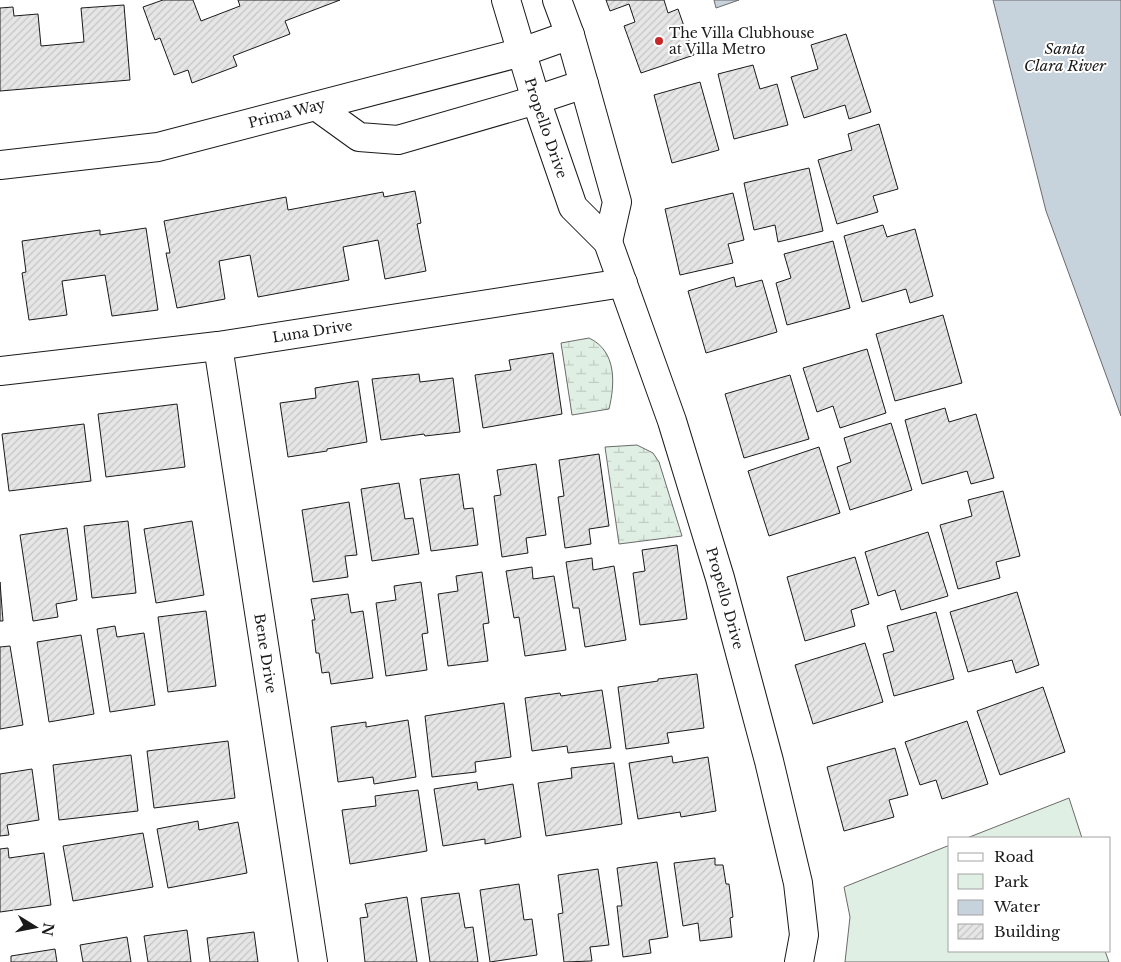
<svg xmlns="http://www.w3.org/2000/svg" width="1121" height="962" font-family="'Libre Baskerville',serif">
<defs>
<pattern id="wetland-marsh" width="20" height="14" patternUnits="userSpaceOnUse" patternTransform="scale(1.25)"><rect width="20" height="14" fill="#e0efe3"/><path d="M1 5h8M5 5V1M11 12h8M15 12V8" fill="none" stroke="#c0ccc2"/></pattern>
<pattern id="building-hatch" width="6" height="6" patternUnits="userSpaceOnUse" patternTransform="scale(1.25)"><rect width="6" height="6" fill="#e6e6e6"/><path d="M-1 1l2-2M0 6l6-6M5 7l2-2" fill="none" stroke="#c5c5c5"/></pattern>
</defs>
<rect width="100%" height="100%" fill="#fff"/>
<g fill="url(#wetland-marsh)" stroke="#6a6a6a">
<path d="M 589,338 C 617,351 615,384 609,409 L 572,415 L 561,343 Z"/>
<polygon points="637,445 653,453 659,462 682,536 619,544 605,447"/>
</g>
<g fill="#e0efe3" stroke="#6a6a6a">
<polygon points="1069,798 1082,838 967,838"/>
<polygon points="950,845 950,951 1105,951 1109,962 845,962 850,917 844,887"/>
</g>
<g fill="#c6d2dc" stroke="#6a6a6a">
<polygon points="714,0 739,0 716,8"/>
<polygon points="993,0 1121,0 1121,416 1046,211"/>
</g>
<g fill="url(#building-hatch)" stroke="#1a1a1a">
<polygon points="163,0 193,0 201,21 240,6 238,0 340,0 285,21 290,34 233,56 237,66 192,83 188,70 174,75 160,38 155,40 143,7"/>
<polygon points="606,0 664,0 668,13 678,9 694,55 641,73 624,26 635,22 629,4 610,11"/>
<polygon points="124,5 130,80 0,91 0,8 13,7 14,16 38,14 41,46 84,42 81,8"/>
<polygon points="846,34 871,112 849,119 845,105 804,118 791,77 818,69 811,45"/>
<polygon points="753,65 760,89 777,84 788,125 734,139 718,74"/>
<polygon points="700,82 719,150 672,163 654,95"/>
<polygon points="879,124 898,189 873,196 878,212 837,224 818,160 852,150 848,134"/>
<polygon points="809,168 823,231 778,242 775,225 754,230 744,183"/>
<polygon points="415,191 421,223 417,224 426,271 385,279 378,240 343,247 349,280 258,297 250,255 219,261 225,299 177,308 166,253 170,253 164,221 286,197 288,210 383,192 384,197"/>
<polygon points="733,193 744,240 728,244 733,263 680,275 665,209"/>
<polygon points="883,225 887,237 915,229 933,296 910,303 906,289 862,302 844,236"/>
<polygon points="146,228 158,310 112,316 105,275 62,281 67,315 29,320 22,273 26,272 22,241 100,230 100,235"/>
<polygon points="833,241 850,308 787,325 776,283 791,278 784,254"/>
<polygon points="734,277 736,287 762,280 777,332 706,353 688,291"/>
<polygon points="943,315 962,383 895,401 876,334"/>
<polygon points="867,349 886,413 840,428 833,406 817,412 803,368"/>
<polygon points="553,353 562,414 483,428 475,375 511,370 509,360"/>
<polygon points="419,374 420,382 453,378 460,432 425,436 424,434 381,440 372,379"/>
<polygon points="790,375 809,439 744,458 725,394"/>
<polygon points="358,381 367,442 327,449 327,451 288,457 280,403 316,398 315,388"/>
<polygon points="177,404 185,467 106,477 98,414"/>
<polygon points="945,408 949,422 976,414 994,478 971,484 967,471 922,484 905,420"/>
<polygon points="891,423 912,490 850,510 837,467 851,462 844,438"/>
<polygon points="84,424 91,481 9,491 2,434"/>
<polygon points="819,447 840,513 769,536 748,471"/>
<polygon points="599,454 609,526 589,529 591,544 565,548 558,497 564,496 559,460"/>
<polygon points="536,464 546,535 526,538 528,553 502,557 494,496 501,495 497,470"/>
<polygon points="459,474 464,509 473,508 478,545 431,551 420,479"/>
<polygon points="399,483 405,519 413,518 419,554 372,561 361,489"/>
<polygon points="1003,491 1020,556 996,562 1000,578 958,589 940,525 972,516 968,500"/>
<polygon points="349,502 357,555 345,556 348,577 313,582 302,510"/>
<polygon points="128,521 136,593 92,598 84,526"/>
<polygon points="192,521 204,595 156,603 144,529"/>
<polygon points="67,528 77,600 56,604 58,617 33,621 20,535"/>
<polygon points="928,532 948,596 901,610 895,590 878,596 865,552"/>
<polygon points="677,545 687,619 640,625 633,573 645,571 642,550"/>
<polygon points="855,557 869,604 851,610 855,626 805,641 787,577"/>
<polygon points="592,558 593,570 614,566 626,640 585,647 579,608 573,608 566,562"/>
<polygon points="532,567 533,579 554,576 566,650 525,656 519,617 514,618 506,571"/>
<polygon points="482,572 489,623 483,624 488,661 448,666 438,594 458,591 456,576"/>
<polygon points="0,582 3,621 0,621"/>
<polygon points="421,582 428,633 422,634 427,670 386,676 376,603 396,600 394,586"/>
<polygon points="1017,592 1039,665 1016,673 1012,660 968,672 950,612"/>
<polygon points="348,594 351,613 363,611 373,678 331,684 329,672 322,673 319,653 316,653 312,620 315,620 311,599"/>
<polygon points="206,611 216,686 168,692 158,617"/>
<polygon points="936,612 954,679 894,696 883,654 894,651 887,626"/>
<polygon points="115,626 117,637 144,633 155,705 110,712 97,629"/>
<polygon points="81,635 94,714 49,722 37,642"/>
<polygon points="865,643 883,702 813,724 795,665"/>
<polygon points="10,646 23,725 0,729 0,647"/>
<polygon points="697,674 704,728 667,733 669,743 626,749 618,687 658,681 658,679"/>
<polygon points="1043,687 1065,752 1000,775 977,711"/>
<polygon points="602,690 611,748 568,753 567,746 532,751 525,698 560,693 561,696"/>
<polygon points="504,703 511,757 475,762 476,772 432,777 425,716"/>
<polygon points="408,720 416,777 374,784 373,777 338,782 331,727 366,722 366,727"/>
<polygon points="967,721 988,784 942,799 936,780 920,785 905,742"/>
<polygon points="228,741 235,798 154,808 147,751"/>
<polygon points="895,748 908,795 889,800 894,817 844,831 827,767"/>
<polygon points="131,755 138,811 59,820 53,765"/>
<polygon points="672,756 673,763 708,757 716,811 681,817 680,812 638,819 629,763"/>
<polygon points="614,763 622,824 546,836 538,783 572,778 571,768"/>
<polygon points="32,769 39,820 7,825 9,835 0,836 0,774"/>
<polygon points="477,782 478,790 513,784 521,837 485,844 485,839 443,846 434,789"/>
<polygon points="418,790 427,851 350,864 342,810 376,806 375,796"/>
<polygon points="198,821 199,830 238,822 247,873 168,888 157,829"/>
<polygon points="143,833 153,887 73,901 63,846"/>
<polygon points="8,848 9,858 44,853 51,905 0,912 0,849"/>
<polygon points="715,858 715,865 723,865 726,884 729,884 733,917 730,918 732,937 700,941 698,923 683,926 674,863"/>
<polygon points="657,862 668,937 649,940 651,953 623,957 617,906 622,906 617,868"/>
<polygon points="598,869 609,945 590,947 592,961 564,962 558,914 563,913 558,875"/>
<polygon points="519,884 524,920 532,919 537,955 490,962 480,890"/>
<polygon points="459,893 465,928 473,927 478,962 430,962 421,898"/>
<polygon points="407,897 417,962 365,962 360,918 368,917 365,904"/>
<polygon points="187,930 191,962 148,962 144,936"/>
<polygon points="254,932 258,962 210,962 207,938"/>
<polygon points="127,937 131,962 83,962 80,945"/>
<polygon points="55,949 57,962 11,962 11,956"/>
</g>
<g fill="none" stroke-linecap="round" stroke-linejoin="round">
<defs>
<g id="minor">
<path id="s1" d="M 506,0 L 536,100 L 573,207 L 608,242 L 617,202 L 584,84 L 570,35 L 557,0"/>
<polyline points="316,106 359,137 398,140 536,100 584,84"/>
<path id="s2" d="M 0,165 L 158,147 L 522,52 L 570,35"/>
<path id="s3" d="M 608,242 L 672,421 L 720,578 L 769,761 L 798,883 L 804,935 L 799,962"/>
<path id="s4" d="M 218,346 L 313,962"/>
<path id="s5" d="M 0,371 L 218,346 L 623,283"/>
</g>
</defs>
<use href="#minor" stroke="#1a1a1a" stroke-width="30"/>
<use href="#minor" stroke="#fff" stroke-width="28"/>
</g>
<circle fill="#c62828" stroke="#fff" stroke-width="2" cx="659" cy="41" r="5"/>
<g text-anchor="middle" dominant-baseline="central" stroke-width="4" stroke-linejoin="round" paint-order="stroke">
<g font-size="14" fill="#1a1a1a" stroke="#fff" text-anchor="start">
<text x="669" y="33">The Villa Clubhouse<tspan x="669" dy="16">at Villa Metro</tspan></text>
</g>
<g font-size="14" fill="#1a1a1a" stroke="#fff">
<text stroke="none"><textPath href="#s2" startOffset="292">Prima Way</textPath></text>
<text stroke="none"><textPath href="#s1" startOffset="134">Propello Drive</textPath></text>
<text stroke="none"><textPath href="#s5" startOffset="315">Luna Drive</textPath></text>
<text stroke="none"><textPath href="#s3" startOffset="375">Propello Drive</textPath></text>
<text stroke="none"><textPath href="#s4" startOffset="311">Bene Drive</textPath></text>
</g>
<g font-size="15" font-style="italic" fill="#1a1a1a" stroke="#fff">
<text x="1065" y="48">Santa<tspan x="1065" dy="17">Clara River</tspan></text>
</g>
</g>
<rect x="948" y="837" width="162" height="115" fill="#ffffff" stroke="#a3a3a3"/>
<rect x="958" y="853" width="25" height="8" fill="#ffffff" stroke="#a3a3a3"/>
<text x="994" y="862" font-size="15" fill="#1a1a1a">Road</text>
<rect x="958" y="874" width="25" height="15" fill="#e0efe3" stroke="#a3a3a3"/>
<text x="994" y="887" font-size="15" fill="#1a1a1a">Park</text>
<rect x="958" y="900" width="25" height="15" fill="#c6d2dc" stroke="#a3a3a3"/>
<text x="994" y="912" font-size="15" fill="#1a1a1a">Water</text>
<rect x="958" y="924" width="25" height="15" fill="url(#building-hatch)" stroke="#a3a3a3"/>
<text x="994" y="937" font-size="15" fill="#1a1a1a">Building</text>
<g transform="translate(35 927) rotate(100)" stroke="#ffffff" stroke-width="4" paint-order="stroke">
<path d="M0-4L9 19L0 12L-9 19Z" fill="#1a1a1a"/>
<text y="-8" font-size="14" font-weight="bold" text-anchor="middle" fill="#1a1a1a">N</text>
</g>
</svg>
